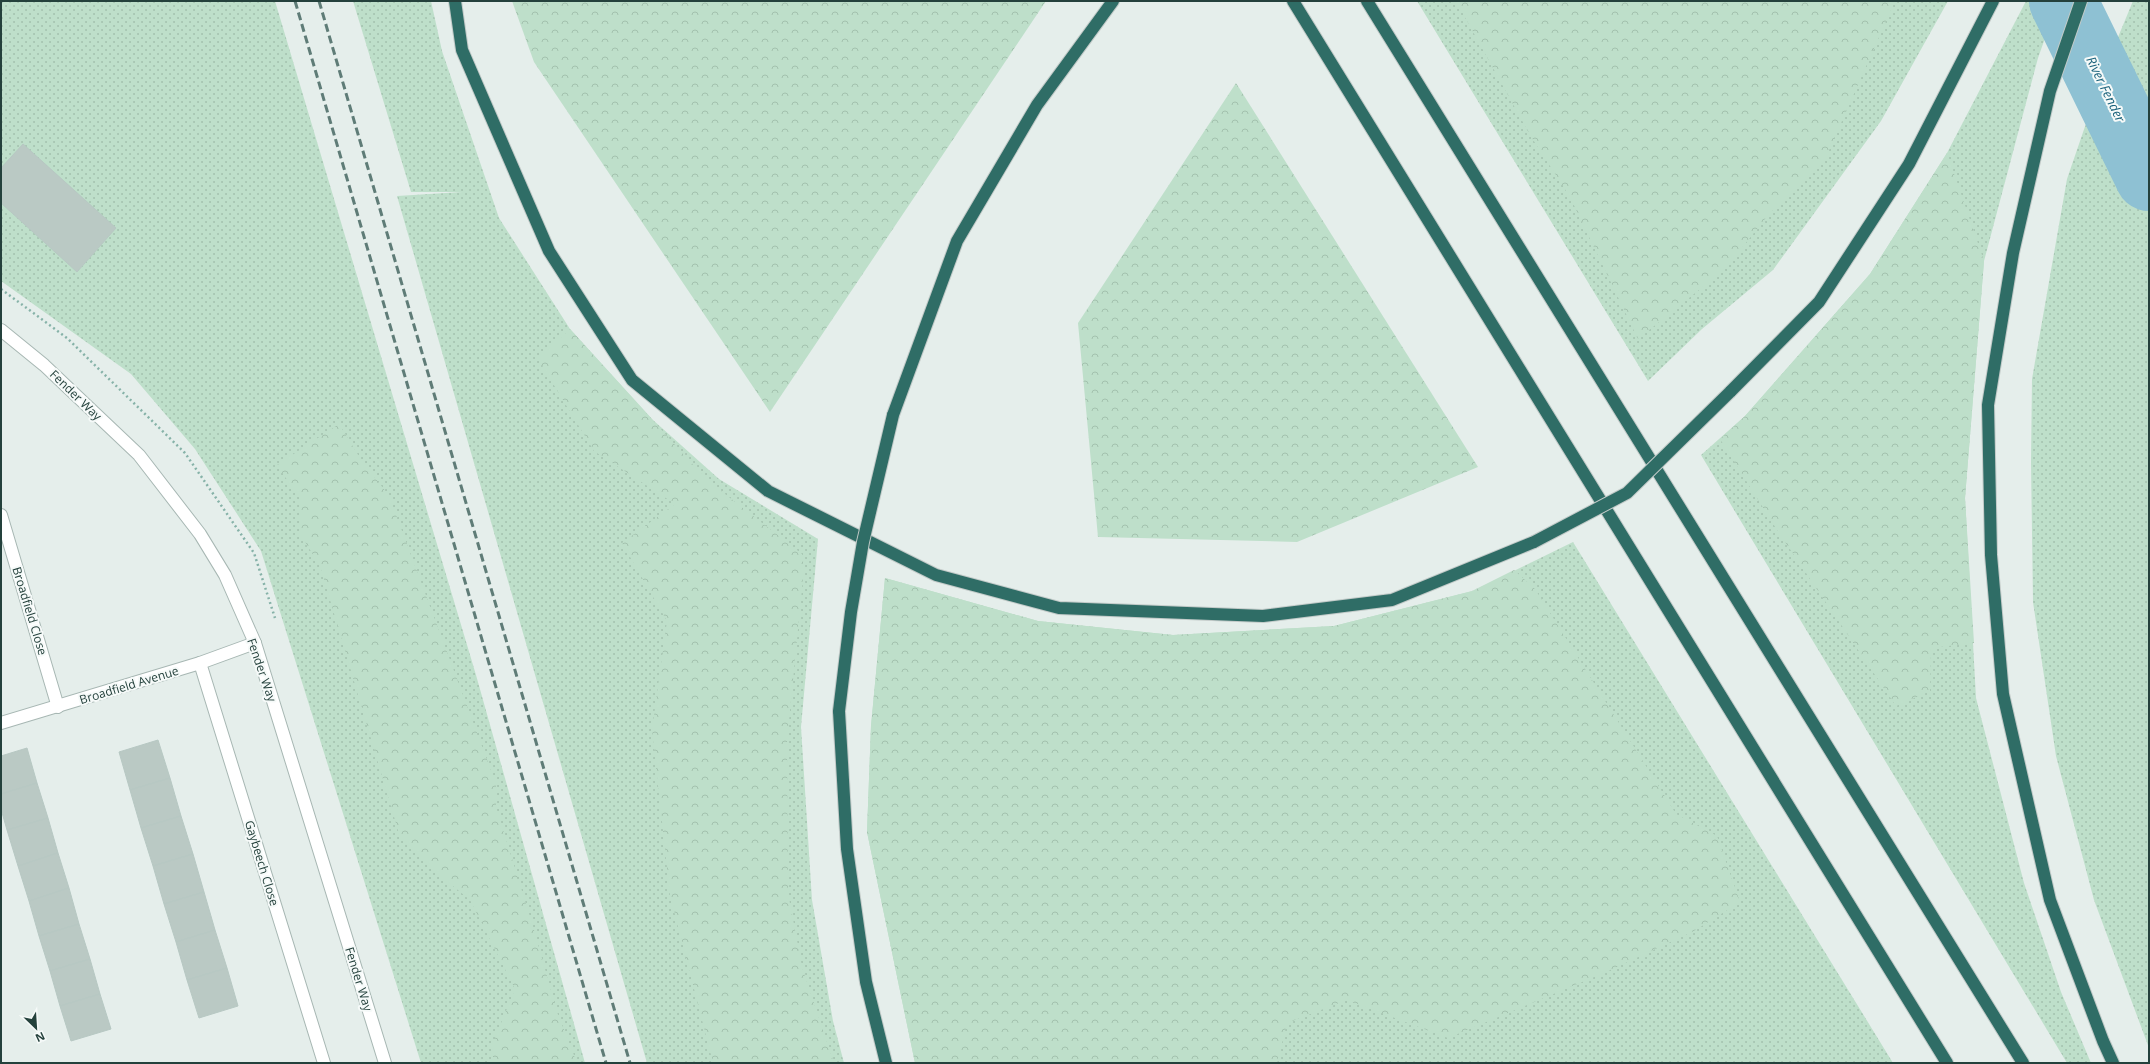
<svg xmlns="http://www.w3.org/2000/svg" width="2150" height="1064" font-family="'Open Sans',sans-serif">
<defs>
<pattern id="grass-dots" width="8" height="8" patternUnits="userSpaceOnUse"><rect width="8" height="8" fill="#bedfca"/><path d="M2 2h.1M6 6h.1" fill="none" stroke="#a3c1ae" stroke-width="1.8" stroke-linecap="round"/></pattern>
<pattern id="forest-crowns" width="20" height="18" patternUnits="userSpaceOnUse"><rect width="20" height="18" fill="#bedfca"/><path d="M2 6a3 3 0 1 1 6 0M12 15a3 3 0 1 1 6 0" fill="none" stroke="#a3c1ae"/></pattern>
</defs>
<rect width="100%" height="100%" fill="#e5eeeb"/>
<g fill="url(#grass-dots)">
<polygon points="1,1 275,1 476,675 585,1063 421,1063 261,551 195,449 131,374 1,281"/>
<polygon points="353,1 431,1 442,51 499,218 570,329 653,420 719,479 818,539 801,727 812,900 833,1021 844,1063 647,1063 397,196 462,192 411,192"/>
<polygon points="1417,1 1948,1 1881,121 1773,270 1702,329 1648,381"/>
<polygon points="2026,1 2053,1 2055,10 2038,58 1984,261 1965,498 1976,698 2024,883 2061,992 2091,1063 2067,1063 1701,455 1745,416 1870,274 1947,153"/>
<polygon points="2133,1 2149,1 2149,168 2117,101 2149,173 2149,1048 2094,900 2056,756 2033,602 2031,462 2032,379 2067,179 2104,71"/>
<polygon points="1573,542 1893,1063 915,1063 867,832 871,726 885,578 1038,621 1173,635 1334,626 1473,591"/>
</g>
<g fill="url(#forest-crowns)">
<polygon points="512,1 1046,1 770,412 534,62"/>
<polygon points="1456,1 1895,1 1826,157 1769,214 1725,269 1638,339 1570,197 1530,135"/>
<polygon points="1236,83 1478,467 1297,542 1098,537 1078,323"/>
<polygon points="1947,153 1984,261 1965,498 1974,643 1931,648 1930,691 1896,706 1777,530 1720,439 1745,416 1870,274"/>
<polygon points="570,329 707,480 802,554 804,568 787,741 788,893 802,967 834,1063 713,1063 670,895 652,730 667,621 622,543 675,504 594,451 538,359"/>
<polygon points="339,424 360,458 389,496 496,784 496,807 534,930 557,1012 577,1063 493,1063 493,1043 515,989 470,900 436,872 400,837 320,566 299,532 300,499 277,465"/>
<polygon points="1514,570 1535,589 1676,814 1717,836 1740,902 1694,931 1606,972 1448,1038 1347,1000 1287,1023 1277,1063 915,1063 867,832 871,726 885,578 1038,621 1173,635 1334,626 1472,591"/>
</g>
<g fill="none" stroke-linecap="round" stroke-linejoin="round">
<polyline stroke="#8ec1d3" stroke-width="68" points="2063,1 2149,177"/>
</g>
<g fill="#bac9c4" stroke="#b7c8c3">
<polygon points="23,144 116,228 77,272 1,203 1,168"/>
<polygon points="158,740 170,778 130,790 119,752"/>
<polygon points="27,748 37,783 1,794 1,756"/>
<polygon points="170,778 181,816 141,828 130,790"/>
<polygon points="37,783 48,818 7,830 1,809 1,794"/>
<polygon points="181,816 193,854 153,866 141,828"/>
<polygon points="48,818 58,853 18,866 7,830"/>
<polygon points="58,853 69,888 29,901 18,866"/>
<polygon points="193,854 204,892 164,904 153,866"/>
<polygon points="69,888 79,924 39,936 29,901"/>
<polygon points="204,892 215,930 176,942 164,904"/>
<polygon points="79,924 90,959 50,971 39,936"/>
<polygon points="215,930 227,968 187,980 176,942"/>
<polygon points="90,959 100,994 60,1006 50,971"/>
<polygon points="227,968 238,1006 199,1018 187,980"/>
<polygon points="100,994 111,1029 71,1041 60,1006"/>
</g>
<g fill="none" stroke-linecap="round" stroke-linejoin="round">
<defs>
<g id="minor">
<polyline points="1,330 44,365 139,455 200,534 225,575 255,643 385,1063"/>
<polyline points="1,515 58,707"/>
<polyline points="200,663 324,1063"/>
<polyline points="1,723 200,663 255,643"/>
</g>
<g id="motorway">
<polyline points="455,1 462,50 549,251 632,380 768,491 936,575 1059,608 1263,616 1392,600 1534,542"/>
<polyline points="1293,1 1947,1063"/>
<polyline points="1367,1 2023,1063"/>
<polyline points="2081,1 2050,91 2013,253 1988,405 1991,555 2003,694 2050,900 2103,1041 2113,1063"/>
<polyline points="1730,392 1819,302 1909,164 1993,1"/>
<polyline points="893,415 957,241 1037,105 1113,1"/>
<polyline points="839,711 847,849 866,982 886,1063"/>
</g>
</defs>
<use href="#minor" stroke="#a7b7b3" stroke-width="14"/>
<use href="#motorway" stroke="#c2cac8" stroke-width="14"/>
<polyline stroke="#86b2a8" stroke-width="2.5" stroke-dasharray="2 3" stroke-linecap="butt" points="1,289 67,338 185,453 254,553 275,618"/>
<use href="#minor" stroke="#fff" stroke-width="12"/>
<use href="#motorway" stroke="#2f6d66" stroke-width="12"/>
<g stroke="#5f7c77" stroke-width="3" stroke-dasharray="8 4" stroke-linecap="butt">
<polyline points="295,1 606,1063"/>
<polyline points="319,1 630,1063"/>
</g>
<defs>
<g id="motorway-bridge">
<polyline points="1534,542 1627,493 1730,392"/>
<polyline points="839,711 851,612 863,542 893,415"/>
</g>
</defs>
<use href="#motorway-bridge" stroke="#c2cac8" stroke-width="14" stroke-linecap="butt"/>
<use href="#motorway-bridge" stroke="#2f6d66" stroke-width="12"/>
</g>
<g text-anchor="middle" dominant-baseline="central" stroke-width="4" stroke-linejoin="round" paint-order="stroke">
<g font-size="12" fill="#24413c" stroke="#f6faf9">
<text transform="translate(76 395) rotate(44)">Fender Way</text>
<text transform="translate(30 611) rotate(73)">Broadfield Close</text>
<text transform="translate(262 670) rotate(71)">Fender Way</text>
<text transform="translate(129 685) rotate(-17)">Broadfield Avenue</text>
<text transform="translate(262 863) rotate(73)">Gaybeech Close</text>
<text transform="translate(359 979) rotate(73)">Fender Way</text>
</g>
<g font-size="13" font-style="italic" fill="#1d647d" stroke="#f6faf9">
<text transform="translate(2106 89) rotate(64)">River Fender</text>
</g>
</g>
<rect width="2150" height="1064" fill="none" stroke="#24413c" stroke-width="4"/>
<g transform="translate(36 1028) rotate(155)" stroke="#f6faf9" stroke-width="3" paint-order="stroke">
<path d="M0-3L7 15L0 10L-7 15Z" fill="#24413c"/>
<text y="-6" font-size="11" font-weight="bold" text-anchor="middle" fill="#24413c">N</text>
</g>
</svg>
